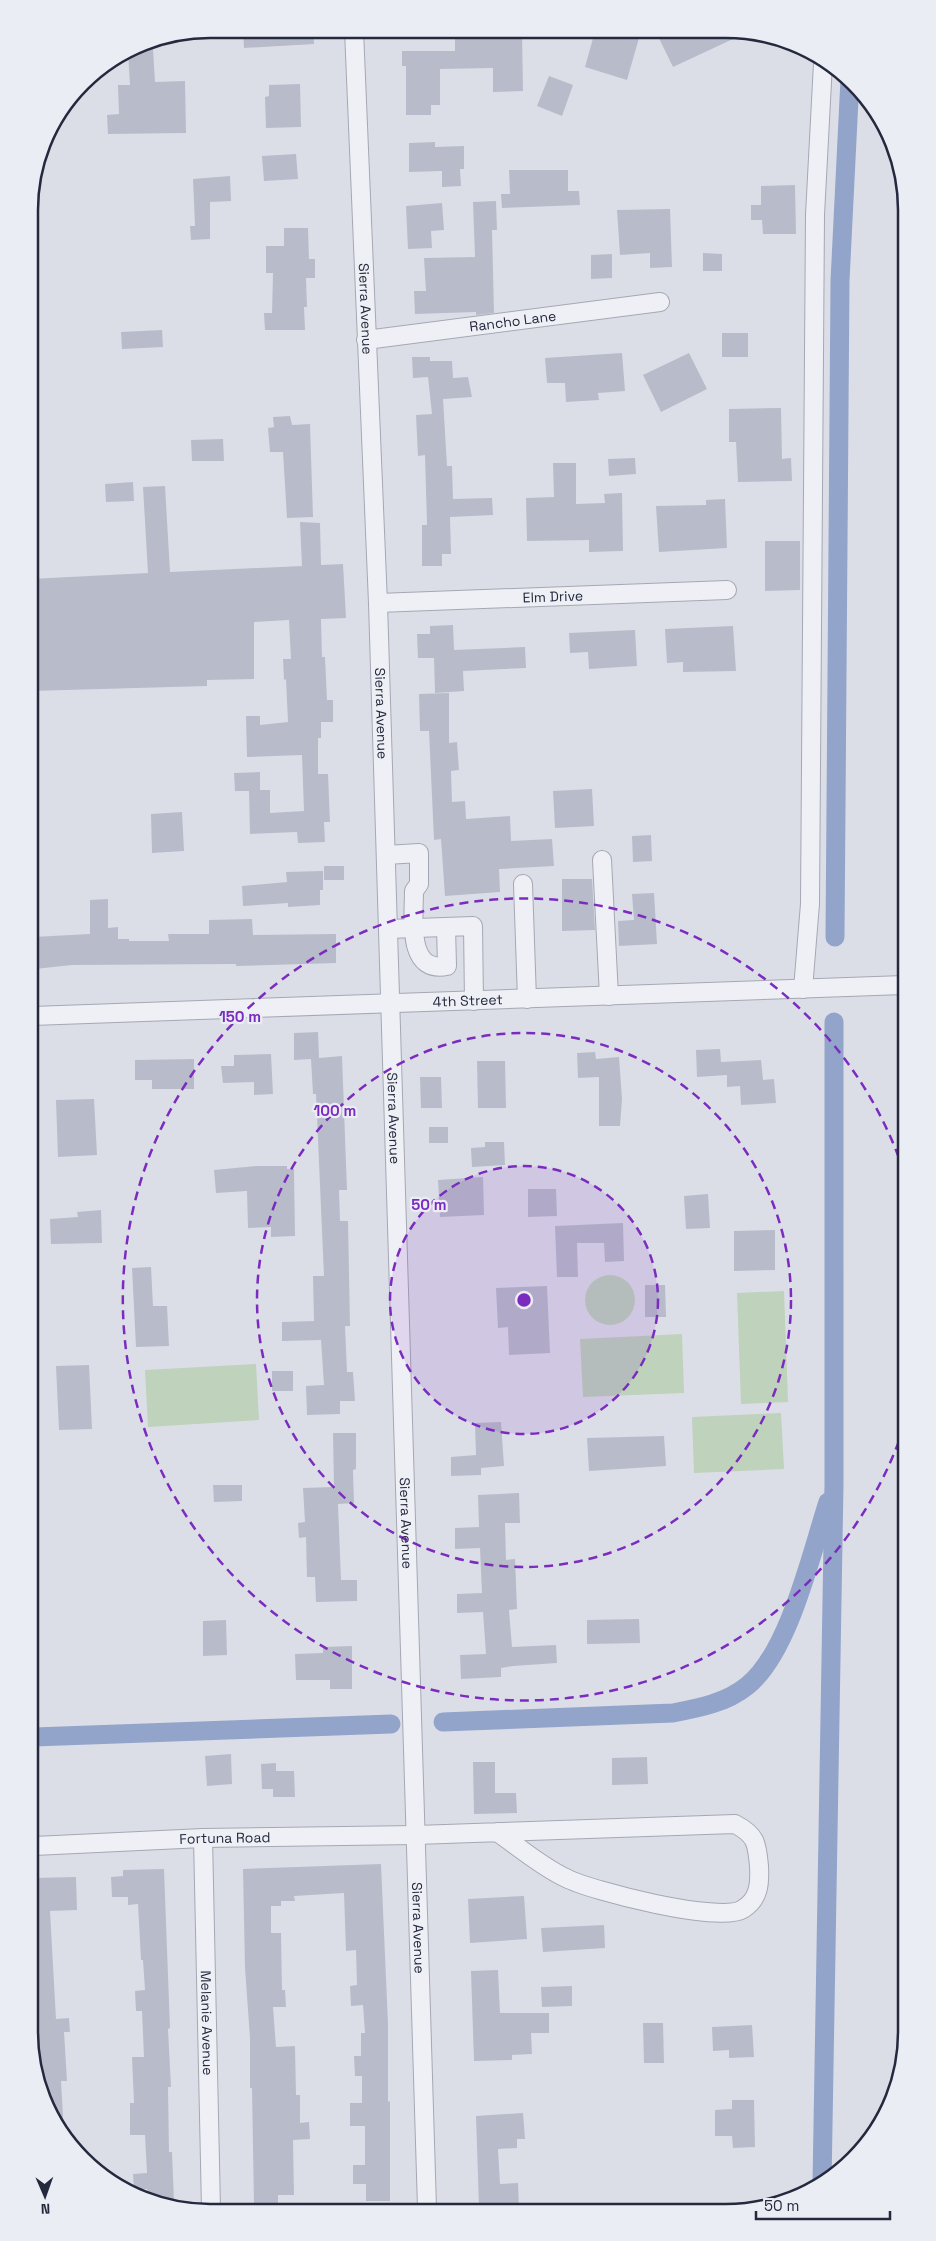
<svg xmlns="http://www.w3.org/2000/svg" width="936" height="2241" font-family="'Space Grotesk',sans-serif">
<rect width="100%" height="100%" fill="#dcdee7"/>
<g fill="#bed2bc">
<circle cx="610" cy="1300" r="25"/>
<polygon points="784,1291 788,1402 741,1404 737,1293"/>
<polygon points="682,1334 684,1393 583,1397 580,1339"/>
<polygon points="256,1364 259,1420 148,1427 145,1370"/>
<polygon points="781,1413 784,1469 694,1473 692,1417"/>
</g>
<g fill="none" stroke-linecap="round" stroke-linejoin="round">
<g stroke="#93a4ca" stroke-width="19">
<polyline points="835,937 840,281 850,79"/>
<path d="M 443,1722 L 673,1713 C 699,1708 726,1703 747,1686 C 789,1653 811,1554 828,1502"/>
<polyline points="34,1737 391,1724"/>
<polyline points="822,2184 834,1484 834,1022"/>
</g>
</g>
<g fill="#b8bcca">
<polygon points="243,29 313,29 314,44 244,48"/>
<polygon points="492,30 522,31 523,91 493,92 493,68 440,69 440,105 431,105 431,115 406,115 406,66 402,66 402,51 455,51 455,34 492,32"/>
<polygon points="595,31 641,31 627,80 585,67"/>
<polygon points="656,32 748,32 673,67"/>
<polygon points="153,49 155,82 185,81 186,133 108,134 107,115 119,114 118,85 130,85 128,51"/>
<polygon points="549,76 573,85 562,116 537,106"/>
<polygon points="300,84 301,127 266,128 265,97 269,96 269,85"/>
<polygon points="435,142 435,147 464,146 464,169 460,169 461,186 442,187 442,171 409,172 409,143"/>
<polygon points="296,154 298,179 264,181 262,156"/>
<polygon points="509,170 568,170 568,191 579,191 580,205 502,208 501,194 510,194"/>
<polygon points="230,176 231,201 210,202 210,239 191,240 190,226 195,226 193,179"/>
<polygon points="795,185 796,234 763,234 762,220 751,220 751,205 761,205 761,186"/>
<polygon points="496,201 497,230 492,230 494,313 476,315 476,312 415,314 414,291 426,291 424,258 475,257 473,202"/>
<polygon points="442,203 444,230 431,231 432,248 408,249 406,206"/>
<polygon points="670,209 672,267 650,268 650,253 620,255 617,210"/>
<polygon points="284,228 308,228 309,259 315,259 315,278 306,278 307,307 304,307 305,330 265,330 264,313 272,313 273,273 266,273 266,246 284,246"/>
<polygon points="703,253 722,254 722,271 703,271"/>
<polygon points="612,254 612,278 591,279 591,255"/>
<polygon points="162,330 163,347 122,349 121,332"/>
<rect x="722" y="333" width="26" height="24"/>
<polygon points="622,353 625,391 598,393 599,400 566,402 565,383 547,383 545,358"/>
<polygon points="689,353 707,389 661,412 643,375"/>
<polygon points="412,357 430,357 430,361 452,361 453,378 468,377 472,397 443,399 447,466 452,466 453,499 492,498 493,515 450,517 451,554 442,554 442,566 422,566 422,525 427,525 425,455 418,456 416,415 432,414 428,377 413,378"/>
<polygon points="781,408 782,459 791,458 792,481 738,482 736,442 729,442 729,409"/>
<polygon points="290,416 292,425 310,424 313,517 287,518 283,452 270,452 268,428 274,427 273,417"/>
<polygon points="223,439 224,461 192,461 191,440"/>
<polygon points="635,458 636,474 609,476 608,459"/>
<polygon points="553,463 576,463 576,504 605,503 604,494 622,493 623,551 589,552 589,540 527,541 526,498 554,497"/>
<polygon points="133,482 134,501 106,502 105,484"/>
<polygon points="165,486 170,572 302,566 300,522 320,523 321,565 343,564 346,618 321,619 322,657 325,657 327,700 333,700 333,722 321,722 321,738 318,738 318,774 328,774 330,822 324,822 325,842 298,843 297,832 250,834 249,791 235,791 234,773 260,772 260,790 270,790 270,813 304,811 302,755 247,757 246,716 260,716 260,725 288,722 286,679 284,680 283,659 291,659 289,620 254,622 254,679 207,680 207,686 31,691 30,579 148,573 143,487"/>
<polygon points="725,499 727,548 659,552 656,506 706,505 706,500"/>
<polygon points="765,541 800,541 800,590 765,591"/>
<polygon points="453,625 454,650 525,647 526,668 463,671 464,691 435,693 434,658 418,658 417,634 430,634 430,626"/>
<polygon points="733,626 736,671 683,672 683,662 667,663 665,629"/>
<polygon points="635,630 637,666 589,669 588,652 570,653 569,633"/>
<polygon points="449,693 449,743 457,742 459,770 451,771 452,802 465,801 466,819 510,816 511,841 552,839 554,866 499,869 500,892 445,896 441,839 434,840 429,731 420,731 419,694"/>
<polygon points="592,789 594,826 555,828 553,791"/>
<polygon points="182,812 184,851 152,853 151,814"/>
<polygon points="651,835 652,861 633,862 632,836"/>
<rect x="324" y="866" width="20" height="14"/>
<polygon points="323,871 323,890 320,890 320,905 288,907 288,903 243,906 242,886 287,882 286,872"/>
<polygon points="562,879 592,879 595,930 562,931"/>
<polygon points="654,893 657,944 619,946 618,921 634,920 632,894"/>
<polygon points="108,899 108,928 118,927 118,939 129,939 129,941 169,941 168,934 209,934 209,920 252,919 253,935 336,934 336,963 236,966 236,964 72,965 35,969 33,937 90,934 90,900"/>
<polygon points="318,1032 319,1058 342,1056 347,1190 339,1190 340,1221 348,1221 350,1326 345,1326 347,1372 353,1372 355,1401 340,1401 340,1414 307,1415 306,1386 324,1385 321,1340 282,1341 282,1322 314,1321 313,1276 324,1276 316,1094 313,1094 311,1059 294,1060 294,1033"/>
<polygon points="720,1049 721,1062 761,1060 763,1080 774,1079 776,1103 741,1105 740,1086 727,1087 727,1075 697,1077 696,1050"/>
<polygon points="595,1052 596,1059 619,1057 622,1099 620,1126 599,1126 599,1077 578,1078 577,1053"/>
<polygon points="271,1054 273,1094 254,1095 254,1082 223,1083 221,1066 234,1066 234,1055"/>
<polygon points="194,1059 194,1089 152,1089 152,1080 135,1080 135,1060"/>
<polygon points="477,1061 505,1061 506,1108 478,1108"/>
<polygon points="420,1077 441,1077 442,1108 421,1108"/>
<polygon points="94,1099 97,1155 58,1157 56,1100"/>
<rect x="429" y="1127" width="19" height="16"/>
<polygon points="485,1142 504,1142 505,1165 472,1167 471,1148 485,1147"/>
<polygon points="257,1166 287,1166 287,1169 294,1169 295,1236 271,1237 271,1227 248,1228 247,1191 216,1193 214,1170"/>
<polygon points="483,1177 484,1215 440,1217 438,1180"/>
<polygon points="528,1189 556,1189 557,1216 528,1217"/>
<polygon points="708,1194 710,1228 686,1229 684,1196"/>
<polygon points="101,1210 102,1243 51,1244 50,1219 78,1217 77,1212"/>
<polygon points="623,1223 624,1261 605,1262 604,1243 577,1243 578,1277 557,1277 555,1226"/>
<polygon points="775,1230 775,1270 734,1271 734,1231"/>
<polygon points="151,1267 153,1306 167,1306 169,1346 136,1347 132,1268"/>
<polygon points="645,1285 665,1285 666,1317 645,1317"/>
<polygon points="547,1286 550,1353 509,1355 508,1327 498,1328 496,1288"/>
<polygon points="89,1365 92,1429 59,1430 56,1366"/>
<rect x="272" y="1371" width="21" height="20"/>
<polygon points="501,1422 504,1466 481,1468 481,1475 451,1476 451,1457 476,1455 475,1423"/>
<polygon points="333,1433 356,1433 356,1469 353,1470 354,1503 338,1504 341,1580 357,1580 357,1601 316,1602 315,1577 307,1577 306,1537 299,1538 298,1523 305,1522 303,1488 334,1487"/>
<polygon points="664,1436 666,1466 589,1471 587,1438"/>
<polygon points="213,1485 242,1485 242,1501 214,1502"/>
<polygon points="519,1493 520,1523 505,1523 506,1560 515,1559 517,1609 509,1610 512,1647 556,1645 557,1663 513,1666 501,1668 501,1677 461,1679 460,1655 486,1654 483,1612 457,1613 457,1594 482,1593 480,1548 455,1549 455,1528 479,1527 478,1495"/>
<polygon points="639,1619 640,1643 587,1644 587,1620"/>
<polygon points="226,1620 227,1655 203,1656 203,1621"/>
<polygon points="352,1646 352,1689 330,1689 330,1680 296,1680 295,1654 323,1653 323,1647"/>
<polygon points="231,1754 232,1784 207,1786 205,1756"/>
<polygon points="647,1757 648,1784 612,1785 612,1758"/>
<polygon points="473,1762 495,1762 495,1793 516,1793 517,1813 474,1814"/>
<polygon points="276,1763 276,1771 294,1771 295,1797 273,1797 273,1789 262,1789 261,1764"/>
<polygon points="381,1864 388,2024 388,2102 390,2101 390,2201 366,2201 366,2184 353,2184 353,2165 365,2165 365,2126 350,2126 350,2103 362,2103 362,2076 355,2076 354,2056 361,2056 361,2033 365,2033 363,2005 351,2006 350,1986 357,1985 356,1950 346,1951 344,1893 294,1896 295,1901 281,1901 281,1906 271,1906 271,1933 281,1933 282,1990 285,1990 286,2007 273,2007 276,2047 295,2046 296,2095 300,2095 300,2123 309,2122 310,2139 293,2140 294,2195 278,2195 278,2206 254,2206 252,2088 250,2088 250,2038 245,1968 243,1869"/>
<polygon points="164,1869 170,2028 168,2029 171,2087 168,2087 169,2152 172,2152 174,2202 162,2203 148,2196 147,2189 134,2189 133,2174 147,2173 145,2135 130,2135 130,2103 134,2103 132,2057 144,2057 142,2011 136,2011 135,1991 145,1990 143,1960 141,1960 138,1904 128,1905 128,1897 112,1897 111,1877 123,1876 123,1870"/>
<polygon points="76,1877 77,1910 50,1911 56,2019 69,2018 70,2032 64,2032 67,2081 61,2081 64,2135 53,2122 35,2078 34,1878"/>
<polygon points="524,1896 527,1939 470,1943 468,1899"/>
<polygon points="604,1925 605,1948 543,1952 541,1928"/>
<polygon points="498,1970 500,2013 549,2013 549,2033 531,2033 532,2054 512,2055 512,2060 474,2061 471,1971"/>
<polygon points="572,1986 572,2006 542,2007 541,1987"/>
<polygon points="643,2023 663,2023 664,2063 644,2063"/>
<polygon points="752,2025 754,2057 729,2058 729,2050 713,2051 712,2027"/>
<polygon points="732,2100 754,2100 755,2147 733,2148 732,2136 715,2136 715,2110 732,2109"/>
<polygon points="523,2113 525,2139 517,2139 517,2148 498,2149 500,2184 518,2183 519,2207 479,2207 476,2116"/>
</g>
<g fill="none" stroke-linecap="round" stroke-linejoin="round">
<defs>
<g id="minor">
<path id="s1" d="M 354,30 L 378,603 L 427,2208"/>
<path id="s2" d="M 366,340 L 660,302"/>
<path id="s3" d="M 378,603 L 727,590"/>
<path d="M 386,855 L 419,853 L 419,884 L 414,891 C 414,917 406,974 447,966 L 446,927"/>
<polyline points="602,860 609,996"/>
<polyline points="523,884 527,999"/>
<polyline points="388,929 473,926 474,1001"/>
<polyline points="803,989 810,904 815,215 823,63"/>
<path id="s4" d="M 32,1016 L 904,985"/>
<path id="s5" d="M 203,1838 L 211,2209"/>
<path id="s6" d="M 34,1846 L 203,1838 L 416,1835 L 735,1824 C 756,1835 757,1843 759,1866 C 760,1884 759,1899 743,1909 C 721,1924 591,1891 566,1878 C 542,1867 519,1847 497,1832"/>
</g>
</defs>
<use href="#minor" stroke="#a5a8b4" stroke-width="20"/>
<use href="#minor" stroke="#eef0f5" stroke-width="18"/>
</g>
<circle cx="524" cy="1300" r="134" fill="#7b2cbf" fill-opacity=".12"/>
<g fill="none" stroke="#7b2cbf" stroke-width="2.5" stroke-dasharray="9 6">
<circle cx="524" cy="1300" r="134"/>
<circle cx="524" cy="1300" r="267"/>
<path d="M904 1427A401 401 0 1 1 903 1169"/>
</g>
<g text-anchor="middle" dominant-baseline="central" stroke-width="4.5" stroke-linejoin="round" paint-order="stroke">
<g font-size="14" fill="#24293e" stroke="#ebedf5">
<text stroke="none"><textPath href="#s1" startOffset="279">Sierra Avenue</textPath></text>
<text stroke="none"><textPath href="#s2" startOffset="148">Rancho Lane</textPath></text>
<text stroke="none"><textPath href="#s3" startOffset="175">Elm Drive</textPath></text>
<text stroke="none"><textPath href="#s1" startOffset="684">Sierra Avenue</textPath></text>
<text stroke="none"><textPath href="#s4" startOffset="436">4th Street</textPath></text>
<text stroke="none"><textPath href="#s1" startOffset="1089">Sierra Avenue</textPath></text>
<text stroke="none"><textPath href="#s1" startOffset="1494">Sierra Avenue</textPath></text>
<text stroke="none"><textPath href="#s6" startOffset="191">Fortuna Road</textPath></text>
<text stroke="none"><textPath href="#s1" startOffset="1899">Sierra Avenue</textPath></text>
<text stroke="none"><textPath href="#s5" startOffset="185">Melanie Avenue</textPath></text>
</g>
</g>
<path d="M0 0H936V2241H0ZM210 38H726A172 172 0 0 1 898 210V2032A172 172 0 0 1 726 2204H210A172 172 0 0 1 38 2032V210A172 172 0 0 1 210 38Z" fill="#ebedf5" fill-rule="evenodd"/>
<path fill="none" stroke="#24293e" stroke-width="2.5" d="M210 38H726A172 172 0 0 1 898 210V2032A172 172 0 0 1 726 2204H210A172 172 0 0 1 38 2032V210A172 172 0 0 1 210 38Z"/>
<circle cx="524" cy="1300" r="8" fill="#7b2cbf" stroke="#ebedf5" stroke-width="2.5"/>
<g font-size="15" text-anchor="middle" font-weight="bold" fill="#7b2cbf" stroke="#ebedf5" stroke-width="4.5" stroke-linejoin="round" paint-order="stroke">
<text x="240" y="1022">150 m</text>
<text x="335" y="1116">100 m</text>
<text x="429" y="1210">50 m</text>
</g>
<g transform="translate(45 2196) rotate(178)" stroke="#ebedf5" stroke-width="4" paint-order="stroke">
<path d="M0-4L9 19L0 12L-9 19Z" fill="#24293e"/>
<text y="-8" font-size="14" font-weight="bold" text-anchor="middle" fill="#24293e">N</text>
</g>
<path d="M756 2211v8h134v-8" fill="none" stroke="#24293e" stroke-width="2.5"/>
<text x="764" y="2211" font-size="15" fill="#24293e" stroke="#ebedf5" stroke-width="4" paint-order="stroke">50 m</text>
</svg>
